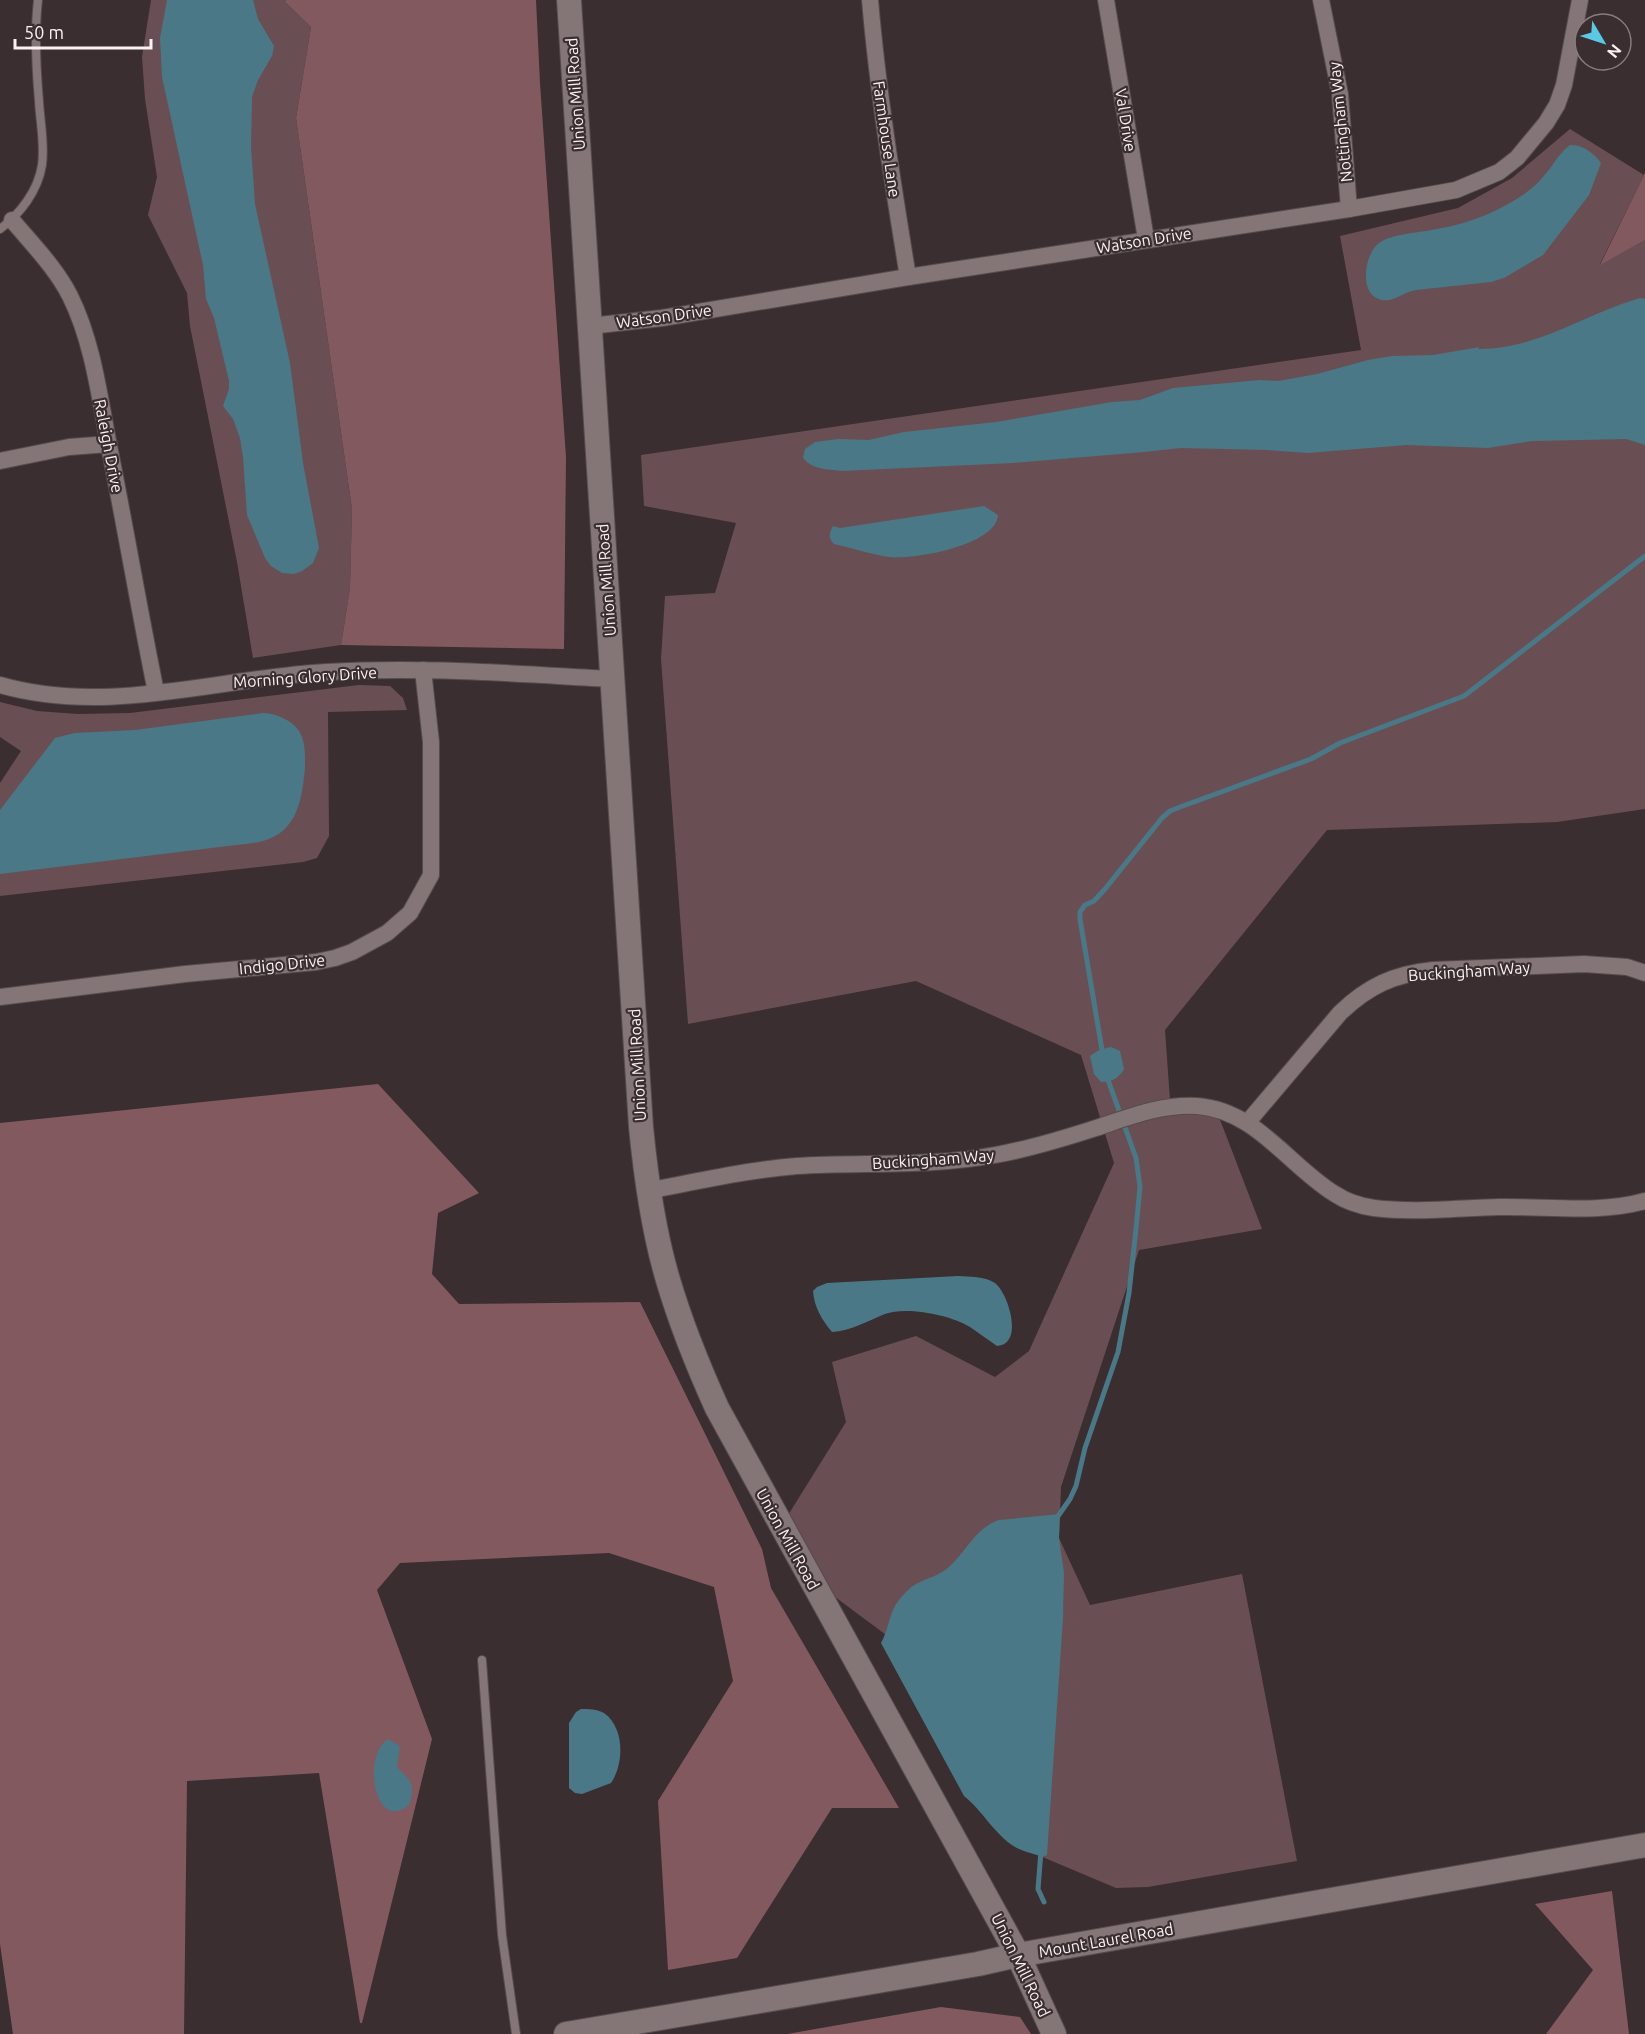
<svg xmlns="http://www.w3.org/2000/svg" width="1645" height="2034" font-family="Ubuntu,sans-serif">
<rect width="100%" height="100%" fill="#3a2e30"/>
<g fill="#694f53">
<polygon points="151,0 286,0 285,2 311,27 296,118 352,509 350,588 341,645 253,658 237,562 190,326 187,293 148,215 157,177 145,99 142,57"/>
<polygon points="1570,129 1644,175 1600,264 1645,240 1645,809 1557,822 1327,830 1165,1030 1170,1100 1214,1104 1262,1229 1139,1250 1061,1487 1059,1538 1090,1605 1242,1574 1297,1861 1148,1887 1116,1888 1033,1853 913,1655 819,1585 785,1520 846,1422 832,1362 916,1336 995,1377 1029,1351 1114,1163 1081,1055 916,981 688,1024 661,659 665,596 715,593 736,523 644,506 641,455 1361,350 1340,236 1458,208 1512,178"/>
<polygon points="359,685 390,686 403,698 407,710 328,712 329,836 317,858 303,862 0,896 0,783 21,751 0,737 0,702 37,711 78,714 130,713"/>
</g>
<g fill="#835960">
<polygon points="286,0 536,0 540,83 566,457 564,649 341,645 350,588 352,509 296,118 311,27 285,2"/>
<polygon points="1645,172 1645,240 1600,265 1644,175"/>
<polygon points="378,1084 479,1193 438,1213 432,1274 459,1304 640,1302 762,1549 771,1588 899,1808 832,1808 737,1958 668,1970 658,1801 733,1681 714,1587 609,1553 400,1563 377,1590 432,1739 362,2023 360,2023 319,1773 187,1781 184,2034 13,2034 0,1944 0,1123"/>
<polygon points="1612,1891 1629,2034 1546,2034 1593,1970 1535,1904"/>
<polygon points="941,2007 1020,2017 1031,2034 787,2034"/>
</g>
<g fill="#4a7887">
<polygon points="167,0 253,0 258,19 274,46 272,56 258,80 252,97 251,147 255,204 290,363 303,463 319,548 313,563 302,571 294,574 282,573 271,566 265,558 247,515 243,457 240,438 233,419 223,406 229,389 229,381 214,318 206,299 203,265 162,77 160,38"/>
<path d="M 1570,145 C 1582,144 1594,153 1601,163 L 1589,195 L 1543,255 L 1504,278 L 1491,282 L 1416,290 C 1404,292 1394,302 1382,300 C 1358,296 1364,254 1379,243 C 1390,234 1424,232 1437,229 C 1454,226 1471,221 1486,215 C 1506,206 1529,194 1543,177 C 1553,166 1558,154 1570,145 Z"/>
<path d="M 1640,298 L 1645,299 L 1645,445 L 1626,439 L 1582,440 L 1532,441 L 1488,448 L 1407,445 L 1308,453 L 1267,450 L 1181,448 L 1144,452 L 1013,463 L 842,471 C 827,469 813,470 803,458 L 805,449 L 815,442 L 838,439 L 869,440 L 904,432 L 996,422 L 1112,402 L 1140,400 L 1173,388 L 1260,380 L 1278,381 L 1317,374 L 1368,360 L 1392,356 L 1433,355 L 1480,347 L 1478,349 C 1536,350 1585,314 1640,298 Z"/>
<path d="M 984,506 L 998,515 C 996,546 912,560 888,557 C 870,554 852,548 834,544 C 828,537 829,534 833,526 L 840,528 Z"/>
<path d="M 263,713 C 275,713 292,720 299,731 C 306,742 305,757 305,768 C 302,796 299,827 269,839 C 259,843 247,844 236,845 L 0,874 L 0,810 L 55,738 L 75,733 L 135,730 Z"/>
<path d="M 1111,1047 L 1120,1051 L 1124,1069 C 1119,1078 1112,1082 1101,1082 L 1094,1074 L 1090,1056 L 1099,1050 Z"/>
<path d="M 958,1276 C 970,1277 984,1276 995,1283 C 1009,1294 1024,1345 997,1346 C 988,1340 979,1333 970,1327 C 951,1315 906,1306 885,1314 C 867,1321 851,1331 832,1332 C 822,1320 814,1307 813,1291 L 817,1287 L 827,1283 Z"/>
<path d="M 1060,1514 L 1059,1538 L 1064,1573 L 1063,1618 L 1047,1855 L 1042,1857 C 1033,1853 1023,1852 1015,1847 C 994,1834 982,1810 964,1796 L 881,1643 C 889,1629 889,1612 899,1600 C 904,1594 909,1588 916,1584 C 927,1578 939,1576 949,1567 C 967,1551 975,1528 999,1520 Z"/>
<path d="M 581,1709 C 589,1709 597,1709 604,1713 C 625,1728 624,1764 611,1783 L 582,1794 L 575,1793 L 569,1788 L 569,1723 L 576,1712 Z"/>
<path d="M 388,1739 L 400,1746 L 397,1767 C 410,1780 416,1784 409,1805 C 374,1834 362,1754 388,1739 Z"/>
</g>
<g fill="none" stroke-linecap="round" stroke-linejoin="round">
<g stroke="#4a7887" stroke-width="5">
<polyline points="1103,1056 1080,919 1080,912 1085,905 1094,901 1105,889 1162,818 1170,811 1180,807 1311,759 1340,743 1464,696 1645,556"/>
<polyline points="1056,1519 1070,1499 1076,1486 1085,1448 1118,1352 1129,1293 1136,1229 1140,1187 1136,1158 1107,1077"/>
<polyline points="1041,1851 1038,1889 1044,1902"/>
</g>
<defs>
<g id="lane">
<path d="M 0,229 C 20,214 38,191 42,165 C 45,144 40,122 39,101 C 36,67 34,34 38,0"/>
<polyline points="482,1660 502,1935 516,2034"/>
</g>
<g id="street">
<path d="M 870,0 C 878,93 893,185 908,277"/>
<polyline points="1106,0 1146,239"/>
<polyline points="1321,0 1340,94 1349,209"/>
<path d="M 12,220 C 32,244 56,268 70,296 C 92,340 99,393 108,441 C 125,525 139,609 156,692"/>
<polyline points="590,326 662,318 908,277 1349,209 1456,190 1499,172 1517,158 1546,123 1557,105 1564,85 1580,0"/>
<polyline points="0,461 69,447 109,444"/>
<path d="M 0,685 C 107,716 218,678 326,672 C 421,666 517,674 613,679"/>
<polyline points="0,997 185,974 316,962 335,958 352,952 387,933 410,913 431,875 431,742 423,670"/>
<path d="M 1247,1123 L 1340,1013 C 1368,986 1394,974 1433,970 L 1584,964 L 1627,967 L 1645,973"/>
<path d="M 648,1191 C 698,1181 747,1170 797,1166 C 863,1162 930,1167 995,1155 C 1030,1149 1062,1139 1096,1128 C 1129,1117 1161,1104 1197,1106 C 1256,1110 1289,1166 1335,1194 C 1347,1202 1360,1206 1374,1208 C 1415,1213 1458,1208 1499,1207 C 1547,1206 1599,1214 1645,1201"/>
</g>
<g id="secondary">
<path d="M 569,0 L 641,1127 C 646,1178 653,1230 668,1280 C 681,1324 698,1366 717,1408 L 1018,1955 L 1054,2034"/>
<polyline points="566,2034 978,1964 1018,1955 1645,1845"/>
</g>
</defs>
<use href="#lane" stroke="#554b4d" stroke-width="10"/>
<use href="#street" stroke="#554b4d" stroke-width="18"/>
<use href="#secondary" stroke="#554b4d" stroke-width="26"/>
<use href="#lane" stroke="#847577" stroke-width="8"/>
<use href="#street" stroke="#847577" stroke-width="16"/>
<use href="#secondary" stroke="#847577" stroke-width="24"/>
</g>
<g text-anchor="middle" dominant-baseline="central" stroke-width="4.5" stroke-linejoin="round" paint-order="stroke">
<g font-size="16" fill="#faf1f3" stroke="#3a2e30">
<text transform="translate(575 94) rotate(-94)">Union Mill Road</text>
<text transform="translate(1126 120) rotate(81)">Val Drive</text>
<text transform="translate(1340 122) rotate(-96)">Nottingham Way</text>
<text transform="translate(887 139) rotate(82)">Farmhouse Lane</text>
<text transform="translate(1144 240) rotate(-9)">Watson Drive</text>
<text transform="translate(664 316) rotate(-8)">Watson Drive</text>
<text transform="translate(109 446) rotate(79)">Raleigh Drive</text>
<text transform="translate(606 580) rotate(-94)">Union Mill Road</text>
<text transform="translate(305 677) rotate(-4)">Morning Glory Drive</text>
<text transform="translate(282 964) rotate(-6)">Indigo Drive</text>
<text transform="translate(1469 971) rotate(-4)">Buckingham Way</text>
<text transform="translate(637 1065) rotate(-93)">Union Mill Road</text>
<text transform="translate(933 1159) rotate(-4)">Buckingham Way</text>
<text transform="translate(788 1539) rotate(61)">Union Mill Road</text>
<text transform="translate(1106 1940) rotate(-10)">Mount Laurel Road</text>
<text transform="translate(1021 1965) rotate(64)">Union Mill Road</text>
</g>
</g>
<g transform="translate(1603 42) rotate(129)"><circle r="28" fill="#3a2e30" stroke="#877c7e" stroke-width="1.5"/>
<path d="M0-4.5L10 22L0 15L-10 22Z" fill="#5bc8e6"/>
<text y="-9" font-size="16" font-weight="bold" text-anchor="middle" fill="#faf1f3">N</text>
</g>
<path d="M15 39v9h136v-9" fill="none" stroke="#faf1f3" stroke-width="3"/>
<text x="24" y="39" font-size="18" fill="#faf1f3" stroke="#3a2e30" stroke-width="4.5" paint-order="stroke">50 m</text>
</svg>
